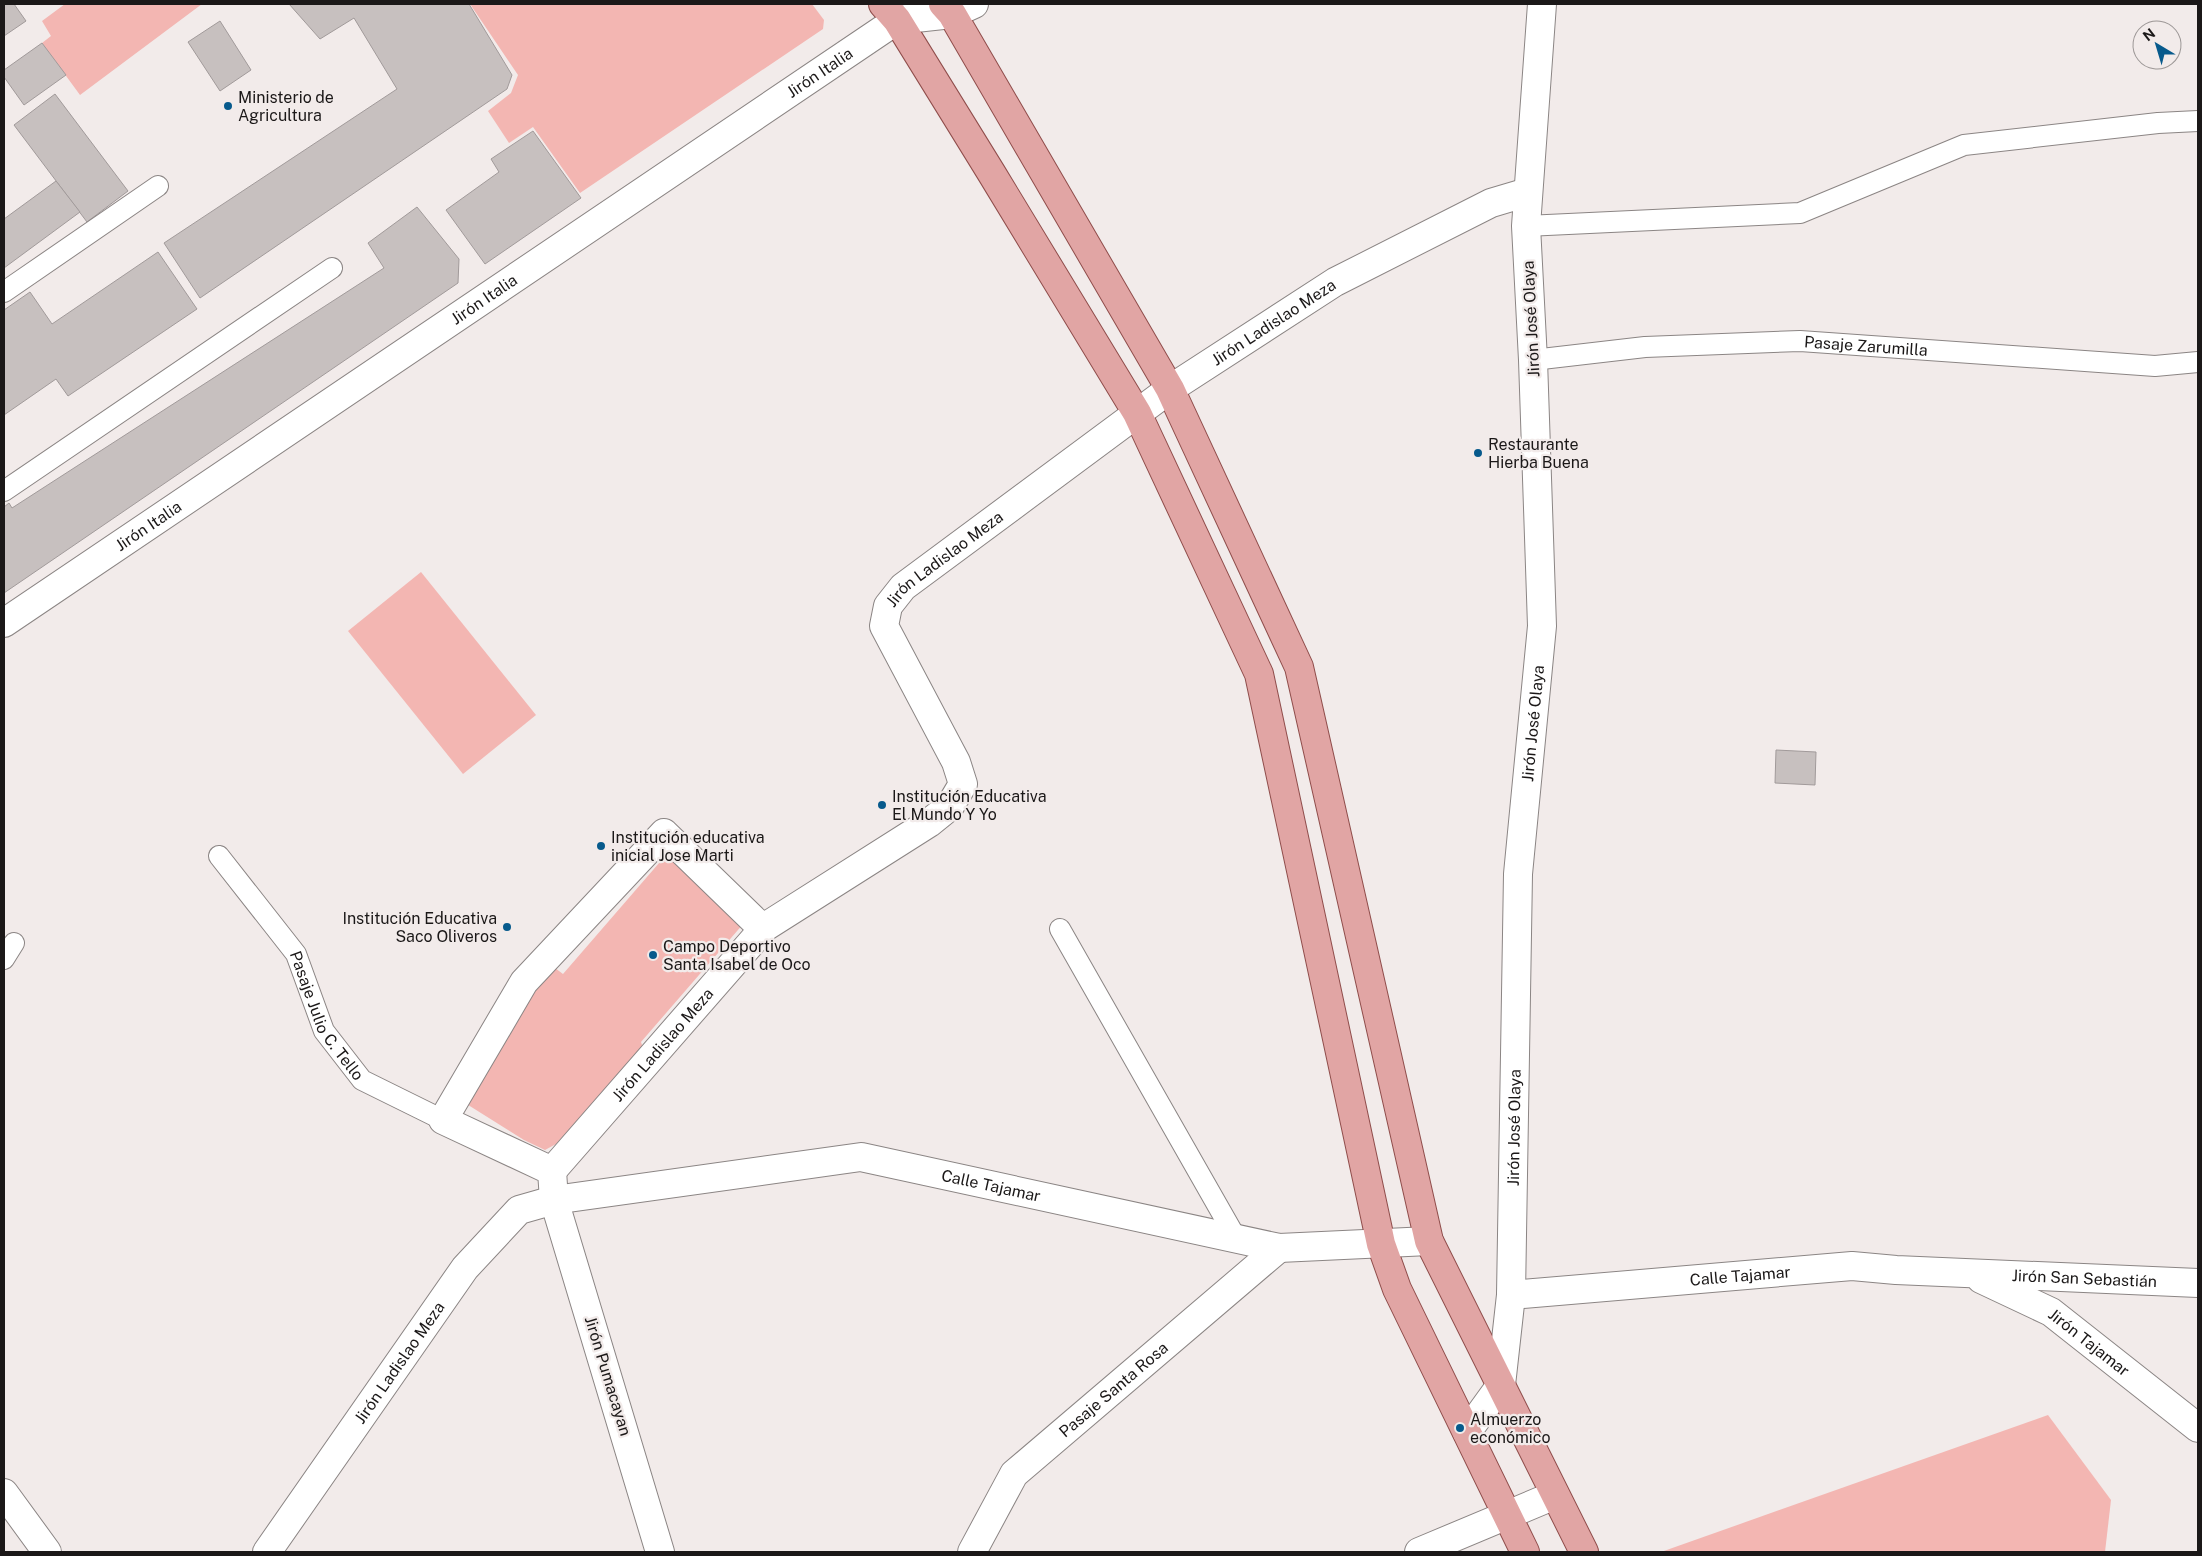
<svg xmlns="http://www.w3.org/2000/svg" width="2202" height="1556" font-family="'Public Sans',sans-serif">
<rect width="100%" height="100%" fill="#f2ebea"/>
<g fill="#f3b6b2">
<polygon points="65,4 202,4 80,95 42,43 51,36 42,21"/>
<polygon points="470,4 812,4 824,20 823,29 580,193 533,127 509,143 488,111 511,93 518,75"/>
<polygon points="421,572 536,715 463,774 348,631"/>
<polygon points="666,855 744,923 641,1042 643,1048 556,1144 545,1150 524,1140 465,1103 465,1094 551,965 563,974"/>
<polygon points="2048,1415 2111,1500 2105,1552 1661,1552"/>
</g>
<g fill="#c7c0bf" stroke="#a19a9a">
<polygon points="4,4 14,4 26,21 4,36"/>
<polygon points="289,4 469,4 512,75 507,89 200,298 164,243 397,89 354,18 320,39"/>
<polygon points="220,21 251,70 220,91 188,42"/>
<polygon points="42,43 66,75 24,105 4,77 4,70"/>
<polygon points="55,94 128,191 87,222 14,125"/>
<polygon points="533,131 581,198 485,264 446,210 499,172 491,159"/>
<polygon points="56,181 80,212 4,268 4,219"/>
<polygon points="417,207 459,259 458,283 4,593 4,507 9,503 12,508 384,268 368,243"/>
<polygon points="158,252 197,309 68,396 56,379 4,415 4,310 30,292 52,324"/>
<polygon points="1776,750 1816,752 1815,785 1775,783"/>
</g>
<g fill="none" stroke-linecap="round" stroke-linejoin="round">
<defs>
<g id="service">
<polyline points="1526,226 1800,213 1964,145 2158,123 2198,121"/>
<polyline points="4,292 158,186"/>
<path id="s1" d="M 1533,360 L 1645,347 L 1800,341 L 2155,366 L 2198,362"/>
<polyline points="4,491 332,268"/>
<path id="s2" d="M 219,856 L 296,954 L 324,1031 L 362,1080 L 443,1120"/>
<polyline points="1060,929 1236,1238"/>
<polyline points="4,959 14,943"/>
</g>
<g id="minor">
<path id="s3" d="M 4,623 L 897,20 L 952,14 L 974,4"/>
<path id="s4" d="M 552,1171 L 765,927 L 929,823 L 950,806 L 963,784 L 956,762 L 884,626 L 888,606 L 903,587 L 1170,389 L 1335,282 L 1491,203 L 1528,192"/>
<path id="s5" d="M 1981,1279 L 2051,1312 L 2198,1428"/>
<path id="s6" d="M 1511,1295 L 1852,1266 L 1896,1270 L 2198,1283"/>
<path id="s7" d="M 1467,1432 L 1501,1385 L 1511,1295 L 1518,874 L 1542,626 L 1533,360 L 1526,226 L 1542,4"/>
<polyline points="4,1493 47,1552"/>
<path id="s8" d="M 267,1552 L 465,1268 L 519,1210 L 554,1200 L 861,1157 L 1279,1248 L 1429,1241"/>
<polyline points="660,1552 554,1200 552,1171 443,1120 524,982 664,833 763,929"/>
<path id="s9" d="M 972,1552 L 1014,1474 L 1279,1248"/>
<polyline points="1419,1552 1555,1495"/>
</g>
<g id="primary">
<polyline points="883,4 897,20 992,174 1137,413 1259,674 1381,1244 1397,1289 1525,1552"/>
<polyline points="943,4 952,14 1170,389 1299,667 1429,1241 1584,1552"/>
</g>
</defs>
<use href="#service" stroke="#8b8584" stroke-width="22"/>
<use href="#minor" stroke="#8b8584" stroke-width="30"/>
<use href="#primary" stroke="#8f4d4b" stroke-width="30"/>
<use href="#service" stroke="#fff" stroke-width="20"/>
<use href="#minor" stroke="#fff" stroke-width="28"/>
<use href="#primary" stroke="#e1a5a4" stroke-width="28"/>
</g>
<g fill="#075a8c" stroke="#f2ebea" stroke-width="2">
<circle cx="228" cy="106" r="5"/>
<circle cx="1478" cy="453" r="5"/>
<circle cx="882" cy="805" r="5"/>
<circle cx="601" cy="846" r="5"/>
<circle cx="507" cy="927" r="5"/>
<circle cx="653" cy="955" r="5"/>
<circle cx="1460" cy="1428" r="5"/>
</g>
<g text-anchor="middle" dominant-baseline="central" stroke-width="4.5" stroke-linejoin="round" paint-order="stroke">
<g font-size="16" fill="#1b1818" stroke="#f2ebea">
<text stroke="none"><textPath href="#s3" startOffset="984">Jirón Italia</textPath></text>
<text stroke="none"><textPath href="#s3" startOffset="579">Jirón Italia</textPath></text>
<text transform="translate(1531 319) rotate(-93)">Jirón José Olaya</text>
<text stroke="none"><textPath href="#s4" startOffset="1248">Jirón Ladislao Meza</textPath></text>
<text stroke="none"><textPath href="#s1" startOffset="334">Pasaje Zarumilla</textPath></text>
<text stroke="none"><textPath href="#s3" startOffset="174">Jirón Italia</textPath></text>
<text stroke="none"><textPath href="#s4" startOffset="842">Jirón Ladislao Meza</textPath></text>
<text stroke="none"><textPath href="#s7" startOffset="721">Jirón José Olaya</textPath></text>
<text stroke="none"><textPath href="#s2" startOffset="194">Pasaje Julio C. Tello</textPath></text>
<text stroke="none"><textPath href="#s4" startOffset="168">Jirón Ladislao Meza</textPath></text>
<text stroke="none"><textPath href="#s7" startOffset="316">Jirón José Olaya</textPath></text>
<text stroke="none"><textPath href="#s8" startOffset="905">Calle Tajamar</textPath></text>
<text stroke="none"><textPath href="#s6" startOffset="230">Calle Tajamar</textPath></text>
<text stroke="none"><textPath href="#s6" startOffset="575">Jirón San Sebastián</textPath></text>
<text stroke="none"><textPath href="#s5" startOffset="126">Jirón Tajamar</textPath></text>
<text stroke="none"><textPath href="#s8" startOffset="231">Jirón Ladislao Meza</textPath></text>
<text transform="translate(608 1376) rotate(73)">Jirón Pumacayan</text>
<text stroke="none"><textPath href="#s9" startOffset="219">Pasaje Santa Rosa</textPath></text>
</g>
<g font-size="16" fill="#1b1818" stroke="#f2ebea" text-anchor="start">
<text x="238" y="97">Ministerio de<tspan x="238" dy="18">Agricultura</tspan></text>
<text x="1488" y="444">Restaurante<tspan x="1488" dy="18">Hierba Buena</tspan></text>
<text x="892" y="796">Institución Educativa<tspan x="892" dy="18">El Mundo Y Yo</tspan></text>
<text x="611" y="837">Institución educativa<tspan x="611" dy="18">inicial Jose Marti</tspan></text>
<text x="497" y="918" text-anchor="end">Institución Educativa<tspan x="497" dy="18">Saco Oliveros</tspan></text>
<text x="663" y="946">Campo Deportivo<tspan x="663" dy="18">Santa Isabel de Oco</tspan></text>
<text x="1470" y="1419">Almuerzo<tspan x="1470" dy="18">económico</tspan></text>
</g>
</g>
<rect width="2202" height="1556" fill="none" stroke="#1b1818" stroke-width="10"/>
<g transform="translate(2157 45) rotate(322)"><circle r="24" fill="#f2ebea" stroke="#9c9796"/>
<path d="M0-4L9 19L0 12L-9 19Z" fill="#075a8c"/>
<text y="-8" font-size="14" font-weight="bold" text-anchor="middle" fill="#1b1818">N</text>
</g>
</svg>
